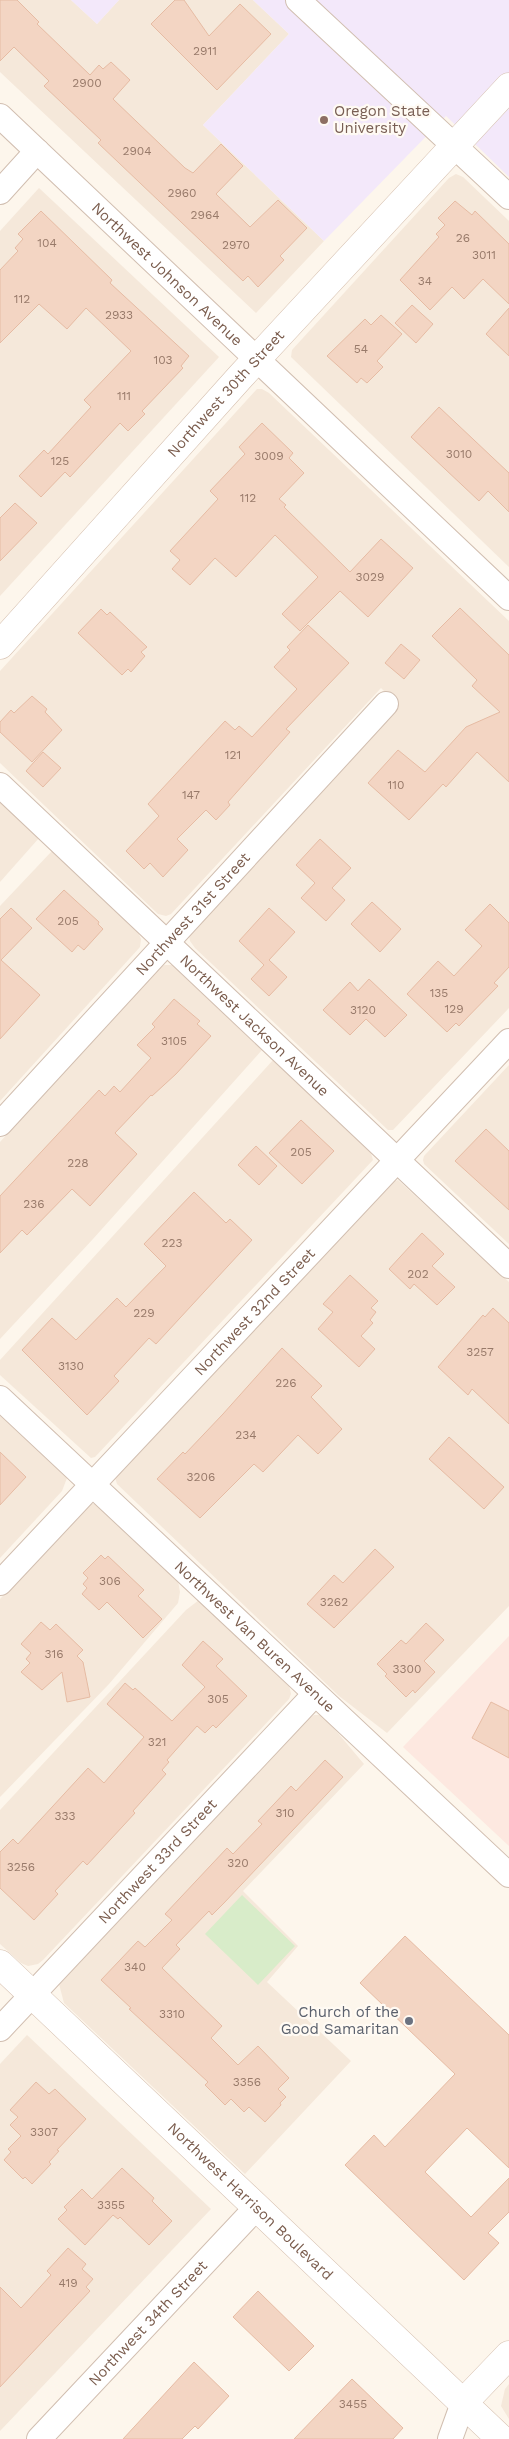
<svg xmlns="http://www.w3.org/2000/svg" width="509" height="2439" font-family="'Work Sans',sans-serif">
<rect width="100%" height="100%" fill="#fdf6ec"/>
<g fill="#f5e8da">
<polygon points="0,0 71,0 97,24 119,0 253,0 289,34 203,125 324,241 256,313 0,72"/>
<polygon points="456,174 463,177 509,221 509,567 291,357 292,350 449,178"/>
<polygon points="39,188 219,357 0,596 0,231"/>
<polygon points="257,389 262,389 269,393 509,621 509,1008 393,1130 388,1130 195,948 190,941 189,935 397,704 381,688 171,914 166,916 158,914 0,763 0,671"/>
<polygon points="0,801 39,838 0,882"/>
<polygon points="52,851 138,932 141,939 140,947 0,1101 0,906"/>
<polygon points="165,965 172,965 177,969 262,1050 93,1239 0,1339 0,1142 158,967"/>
<polygon points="273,1060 371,1153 373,1160 95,1457 91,1458 0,1375 0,1360"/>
<polygon points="509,1065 509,1244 424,1164 423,1160 424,1156"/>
<polygon points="398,1180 509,1282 509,1606 387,1733 339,1696 117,1484 114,1474 392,1182"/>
<polygon points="0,1411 67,1478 62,1491 0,1558"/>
<polygon points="92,1504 96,1504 178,1581 180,1592 178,1603 109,1684 0,1797 0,1599 86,1507"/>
<polygon points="199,1600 289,1685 291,1694 289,1699 43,1960 38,1964 28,1966 21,1963 0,1944 0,1810 186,1610"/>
<polygon points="314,1715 322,1715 326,1719 364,1764 243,1891 298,1946 267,1982 351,2061 245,2174 64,2003 59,1984 305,1721"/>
<polygon points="27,2035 211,2209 0,2431 0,2064"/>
<polygon points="509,2384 509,2419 501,2406 505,2389"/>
</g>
<polygon fill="#fde8e0" points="509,1636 509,1846 403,1747"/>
<g fill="#f3e8fa">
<polygon points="71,0 119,0 97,24"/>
<polygon points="253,0 509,0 509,177 446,116 324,241 203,125 289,34"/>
</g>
<polygon fill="#d8ecc9" points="242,1895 295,1946 258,1985 205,1934"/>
<g fill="#f3d5c3" stroke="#e6bba3">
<polygon points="0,0 17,0 39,22 37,24 90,75 99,65 103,69 111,62 130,80 113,99 185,168 193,173 221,144 243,166 216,194 250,227 278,200 307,228 280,256 284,260 258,287 248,276 243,281 98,143 101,140 44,86 49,81 14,47 0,61"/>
<polygon points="175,0 184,0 209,36 240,4 271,34 217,90 151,24"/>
<polygon points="455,201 472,215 475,211 509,244 509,304 483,279 464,299 452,287 430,310 400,280 439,237 436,234 445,225 438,218"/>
<polygon points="41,211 112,280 110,283 189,356 181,366 183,368 142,411 145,414 128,431 120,423 70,477 65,472 41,497 19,476 44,450 48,454 91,407 84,400 131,351 86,308 67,329 39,304 0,343 0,270 18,251 15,248 23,239 18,234"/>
<polygon points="412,305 433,324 416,343 395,323"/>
<polygon points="509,308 509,356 486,334"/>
<polygon points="381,315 402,334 377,361 383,367 367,383 361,378 357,383 327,356 365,319 371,325"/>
<polygon points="439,407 509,473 509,512 488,491 479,501 411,437"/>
<polygon points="262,423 293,453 289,458 304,473 279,499 286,505 284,507 350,572 381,539 413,568 368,617 340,591 300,631 282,614 318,577 275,535 236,577 215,558 190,585 172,569 180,560 170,551 218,499 210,491 245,454 239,447"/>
<polygon points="15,503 37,523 0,561 0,518"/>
<polygon points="460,608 509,655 509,782 477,752 446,787 443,784 409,820 368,783 398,750 425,772 466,727 500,712 472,686 477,680 432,636"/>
<polygon points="101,609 107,615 110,612 147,647 141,652 145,656 131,672 128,669 122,675 78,633"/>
<polygon points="308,625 349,663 286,729 290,732 228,802 230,805 216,820 206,810 177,839 188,850 163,877 150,863 144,869 126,851 159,816 148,804 225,721 235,730 239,726 252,737 297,689 274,667 290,650 287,647"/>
<polygon points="401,644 420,660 404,679 385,663"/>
<polygon points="32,696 47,709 45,712 62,730 32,762 0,732 0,722 11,710 14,713"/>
<polygon points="43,752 61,768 43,787 26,771"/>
<polygon points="320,839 351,868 332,888 345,900 326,921 301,898 315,883 296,865"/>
<polygon points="64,890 99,922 98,924 103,929 84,950 78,945 72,952 36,919"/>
<polygon points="372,902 401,929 380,952 351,924"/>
<polygon points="490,904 509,923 509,967 494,983 498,986 459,1026 456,1023 447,1032 407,994 438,961 454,976 482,946 465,930"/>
<polygon points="11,908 32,928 1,960 40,995 0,1039 0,919"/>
<polygon points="269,908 295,932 269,960 287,977 269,996 251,979 264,965 239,941"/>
<polygon points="369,979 407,1015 385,1037 366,1019 350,1035 323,1010 350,982 358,991"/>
<polygon points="174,999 200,1021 197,1024 211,1036 176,1074 152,1096 151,1095 115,1133 137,1154 90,1206 72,1189 27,1235 22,1230 0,1253 0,1196 99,1090 105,1096 114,1086 120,1092 151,1058 137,1045 155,1027 152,1024"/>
<polygon points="301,1120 334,1151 302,1184 269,1153"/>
<polygon points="486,1129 509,1151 509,1210 455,1161"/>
<polygon points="256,1146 277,1166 259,1185 238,1165"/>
<polygon points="194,1192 226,1223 230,1219 252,1240 156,1344 149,1338 114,1376 119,1381 87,1415 22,1350 52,1318 76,1340 117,1298 126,1307 166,1266 144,1244"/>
<polygon points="422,1233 444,1254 432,1266 455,1287 437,1305 414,1284 410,1289 389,1269"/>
<polygon points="350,1275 378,1301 371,1308 376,1312 370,1320 373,1323 361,1336 375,1349 359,1367 318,1329 333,1312 323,1304"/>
<polygon points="493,1308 509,1323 509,1424 472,1389 468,1395 438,1367 483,1315 485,1317"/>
<polygon points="282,1348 322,1386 311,1397 342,1429 318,1454 298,1435 263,1472 254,1464 200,1518 157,1479 183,1452 185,1454 223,1414"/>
<polygon points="449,1437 504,1487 484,1509 429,1459"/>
<polygon points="0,1452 26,1477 0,1505"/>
<polygon points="375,1549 394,1567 334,1628 307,1604 334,1575 343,1583"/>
<polygon points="101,1555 105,1559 108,1556 144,1590 138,1596 162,1619 143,1638 107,1602 99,1610 82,1594 87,1588 83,1584 88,1578 83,1573"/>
<polygon points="41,1622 50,1630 56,1624 83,1650 77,1656 83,1662 90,1697 67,1702 62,1672 42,1690 21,1672 30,1663 26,1659 31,1653 21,1644"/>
<polygon points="426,1623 444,1640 424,1661 435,1672 415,1693 413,1690 406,1697 385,1676 387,1674 377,1664 401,1640 406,1644"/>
<polygon points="203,1641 223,1659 216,1666 247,1696 216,1728 213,1725 205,1733 197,1726 167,1760 169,1762 162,1770 166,1774 133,1811 135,1813 87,1865 83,1861 55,1891 58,1894 34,1920 0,1888 0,1852 13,1839 18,1844 88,1768 104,1783 144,1737 107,1704 125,1683 133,1690 135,1688 172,1721 205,1687 182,1665"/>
<polygon points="491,1702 509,1711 509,1758 472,1738"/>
<polygon points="325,1760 343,1777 224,1903 212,1915 209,1911 176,1945 180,1949 162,1968 222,2026 211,2038 238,2065 258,2046 289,2078 278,2089 286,2097 280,2103 281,2105 265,2122 249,2107 244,2112 231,2099 225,2105 205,2085 208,2082 129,2009 131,2008 101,1980 138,1941 145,1947 172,1920 165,1914 227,1848 233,1854 262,1824 258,1821 291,1786 296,1791"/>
<polygon points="405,1936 509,2035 509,2168 467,2128 425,2172 471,2217 509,2178 509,2212 488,2233 499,2243 464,2280 345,2165 374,2135 385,2147 455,2074 360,1983"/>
<polygon points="36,2082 49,2094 55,2089 86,2119 57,2150 59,2151 49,2162 51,2164 32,2184 25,2177 23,2179 4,2160 11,2152 8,2149 21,2136 10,2125 18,2117 10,2110"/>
<polygon points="122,2168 154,2198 152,2201 172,2221 149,2245 120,2217 118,2219 113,2215 85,2245 58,2219 67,2210 64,2207 82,2189 92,2199"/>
<polygon points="68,2248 86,2264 82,2269 93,2279 86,2287 90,2291 0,2387 0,2287 21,2308 51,2275 47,2271"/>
<polygon points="258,2291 314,2346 289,2371 233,2317"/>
<polygon points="194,2362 229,2396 198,2429 195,2426 182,2439 123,2439"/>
<polygon points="352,2379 403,2428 393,2439 294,2439"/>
</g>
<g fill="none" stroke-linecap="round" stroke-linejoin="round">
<defs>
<g id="street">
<polyline points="298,0 509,197"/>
<path id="s1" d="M 0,116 L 509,598"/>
<polyline points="0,192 37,151"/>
<path id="s2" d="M 0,785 L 509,1266"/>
<path id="s3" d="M 0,1124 L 386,704"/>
<path id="s4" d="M 0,1398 L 509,1875"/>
<path id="s5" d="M 0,1583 L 509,1041"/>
<path id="s6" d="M 0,2029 L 315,1694"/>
<path id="s7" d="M 39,2439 L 256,2208"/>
<polyline points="450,2439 463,2403"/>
</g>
<g id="secondary">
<path id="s8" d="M 0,645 L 241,376 L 509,87"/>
<path id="s9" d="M 0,1964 L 501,2439"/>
<polyline points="463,2403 509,2355"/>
</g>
</defs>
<use href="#street" stroke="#d1beb0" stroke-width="26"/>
<use href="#secondary" stroke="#d6c0b0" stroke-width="29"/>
<use href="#street" stroke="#fff" stroke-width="24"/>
<use href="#secondary" stroke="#fff" stroke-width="28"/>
</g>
<circle fill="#8d6e63" stroke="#fffaf3" stroke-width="2" cx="324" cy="120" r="5"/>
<circle fill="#6b7280" stroke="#fffaf3" stroke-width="2" cx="409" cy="2021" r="5"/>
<g text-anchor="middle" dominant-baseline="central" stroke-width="4.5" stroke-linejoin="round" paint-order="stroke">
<g font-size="12" fill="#987a6a">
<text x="205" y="51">2911</text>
<text x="87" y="83">2900</text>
<text x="137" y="151">2904</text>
<text x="182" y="193">2960</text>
<text x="205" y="215">2964</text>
<text x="463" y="238">26</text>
<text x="47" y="243">104</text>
<text x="236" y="245">2970</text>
<text x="484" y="255">3011</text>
<text x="425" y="281">34</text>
<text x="22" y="299">112</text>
<text x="119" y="315">2933</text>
<text x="361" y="349">54</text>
<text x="163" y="360">103</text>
<text x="124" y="396">111</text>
<text x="459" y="454">3010</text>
<text x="269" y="456">3009</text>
<text x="60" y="461">125</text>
<text x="248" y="498">112</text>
<text x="370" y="577">3029</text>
<text x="233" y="755">121</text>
<text x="396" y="785">110</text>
<text x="191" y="795">147</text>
<text x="68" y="921">205</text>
<text x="439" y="993">135</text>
<text x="454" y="1009">129</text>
<text x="363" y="1010">3120</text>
<text x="174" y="1041">3105</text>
<text x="301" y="1152">205</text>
<text x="78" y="1163">228</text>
<text x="34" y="1204">236</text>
<text x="172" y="1243">223</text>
<text x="418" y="1274">202</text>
<text x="144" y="1313">229</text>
<text x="480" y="1352">3257</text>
<text x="71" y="1366">3130</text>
<text x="286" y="1383">226</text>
<text x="246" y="1435">234</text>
<text x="201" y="1477">3206</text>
<text x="110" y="1581">306</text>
<text x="334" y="1602">3262</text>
<text x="54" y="1654">316</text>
<text x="407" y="1669">3300</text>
<text x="218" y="1699">305</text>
<text x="157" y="1742">321</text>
<text x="285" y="1813">310</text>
<text x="65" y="1816">333</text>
<text x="238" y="1863">320</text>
<text x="21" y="1867">3256</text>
<text x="135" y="1967">340</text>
<text x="172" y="2014">3310</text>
<text x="247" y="2082">3356</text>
<text x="44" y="2132">3307</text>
<text x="111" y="2205">3355</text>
<text x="68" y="2283">419</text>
<text x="353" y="2404">3455</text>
</g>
<g font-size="15" fill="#785e54" stroke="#fffaf3" text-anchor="start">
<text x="334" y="111">Oregon State<tspan x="334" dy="17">University</tspan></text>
</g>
<g font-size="15" fill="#7a5c4d" stroke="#fffaf3">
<text stroke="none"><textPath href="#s1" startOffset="230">Northwest Johnson Avenue</textPath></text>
<text stroke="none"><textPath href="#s8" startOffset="338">Northwest 30th Street</textPath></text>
<text stroke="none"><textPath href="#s3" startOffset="285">Northwest 31st Street</textPath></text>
<text stroke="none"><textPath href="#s2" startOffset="350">Northwest Jackson Avenue</textPath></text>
<text stroke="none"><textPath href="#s5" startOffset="372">Northwest 32nd Street</textPath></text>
<text stroke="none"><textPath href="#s4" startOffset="349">Northwest Van Buren Avenue</textPath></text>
<text stroke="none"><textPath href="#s6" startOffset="230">Northwest 33rd Street</textPath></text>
<text stroke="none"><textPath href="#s9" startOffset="345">Northwest Harrison Boulevard</textPath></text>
<text stroke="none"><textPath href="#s7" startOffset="159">Northwest 34th Street</textPath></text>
</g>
<g font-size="15" fill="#5b616d" stroke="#fffaf3" text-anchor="end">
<text x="399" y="2012">Church of the<tspan x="399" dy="17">Good Samaritan</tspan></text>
</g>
</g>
</svg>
